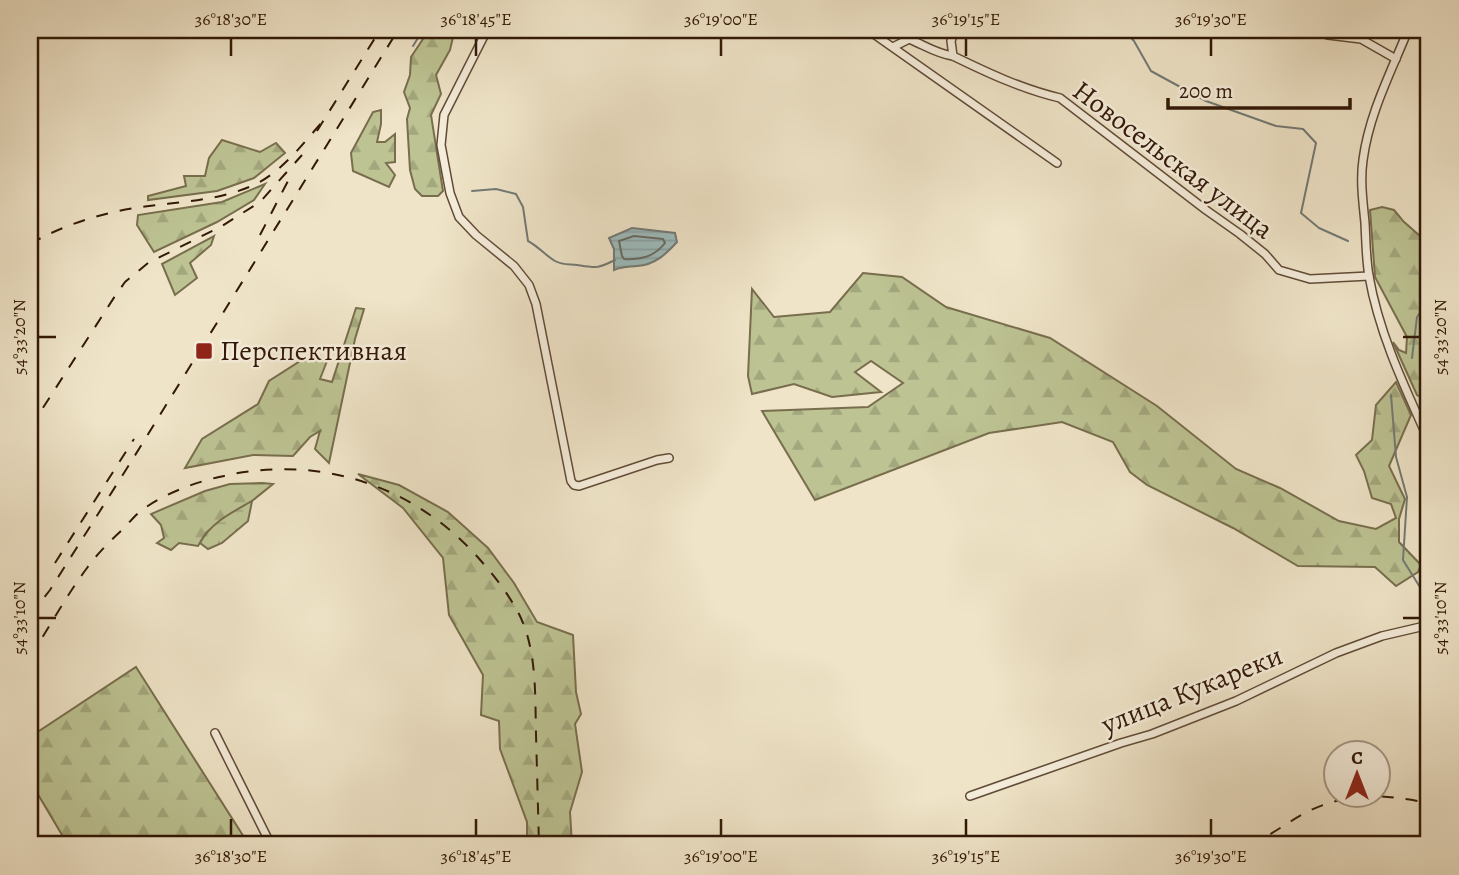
<svg xmlns="http://www.w3.org/2000/svg" width="1459" height="875" font-family="Alegreya,serif">
<defs>
<pattern id="forest-firs" width="22" height="20" patternUnits="userSpaceOnUse" patternTransform="scale(1.75)"><rect width="22" height="20" fill="#bdc393"/><path d="M5 1l3.5 6h-7zM16 11l3.5 6h-7z" fill="#a3a77d"/></pattern>
<pattern id="wetland-marsh" width="20" height="14" patternUnits="userSpaceOnUse" patternTransform="scale(1.75)"><rect width="20" height="14" fill="#bdc393"/><path d="M1 5h8M5 5V1M11 12h8M15 12V8" fill="none" stroke="#a3a77d"/></pattern>
<pattern id="water-rules" width="6" height="5" patternUnits="userSpaceOnUse" patternTransform="scale(1.75)"><rect width="6" height="5" fill="#9dbcbe"/><path d="M0 2.5h6" fill="none" stroke="#88a1a2"/></pattern>
</defs>
<rect width="100%" height="100%" fill="#efe4c8"/>
<filter id="stains"><feTurbulence type="fractalNoise" baseFrequency=".00286" numOctaves="4"/><feColorMatrix values="0 0 0 0 .2 0 0 0 0 .09 0 0 0 0 .02 0 0 0 .5 -.17"/></filter>
<radialGradient id="worn" r=".72"><stop offset=".6" stop-color="#630" stop-opacity="0"/><stop offset="1" stop-color="#630" stop-opacity=".3"/></radialGradient>
<g fill="url(#forest-firs)" stroke="#786e4d" stroke-width="2">
<polygon points="429,30 452,30 454,33 450,50 436,75 441,94 431,115 443,191 438,196 422,196 415,189 410,170 407,119 410,108 404,92 410,75 411,57"/>
<polygon points="381,110 381,124 377,142 385,142 395,134 395,162 386,163 395,175 389,187 353,171 351,153 373,112"/>
<polygon points="222,140 260,152 276,143 285,153 254,178 217,191 148,200 148,196 186,186 184,176 205,176 209,158"/>
<polygon points="265,184 254,200 217,222 154,252 137,225 138,215 222,202"/>
<polygon points="1382,207 1394,210 1403,221 1420,236 1429,239 1429,402 1417,395 1393,342 1399,350 1406,353 1407,337 1375,277 1370,210"/>
<polygon points="214,236 211,245 190,263 197,278 175,295 162,264"/>
<polygon points="863,273 902,277 946,307 1050,338 1157,406 1236,469 1280,488 1339,521 1376,529 1396,518 1391,504 1372,498 1364,471 1356,455 1372,440 1376,405 1396,382 1411,415 1389,466 1405,499 1399,519 1399,542 1421,565 1418,572 1396,586 1375,567 1298,566 1233,528 1147,485 1130,472 1113,442 1062,422 989,433 815,500 762,411 868,407 903,383 871,361 855,372 881,392 832,397 794,384 752,394 748,376 752,289 774,317 830,312"/>
<polygon points="356,308 364,309 355,339 329,463 315,449 320,431 310,437 293,456 253,455 185,468 202,439 258,404 269,381 305,358 316,354 327,361 320,379 332,382"/>
<polygon points="358,474 399,485 448,512 488,548 514,583 537,622 573,635 576,692 581,714 575,724 582,772 570,812 572,845 527,845 527,822 500,749 499,721 481,715 483,675 449,615 443,558 403,508"/>
<polygon points="262,483 273,484 252,501 220,521 206,533 198,546 179,543 171,550 157,543 164,538 161,525 151,514 205,491 230,484"/>
<polygon points="136,667 249,845 68,845 30,781 30,737"/>
</g>
<path fill="url(#wetland-marsh)" stroke="#786e4d" stroke-width="2" d="M 252,501 L 248,521 L 222,543 L 208,549 L 200,543 C 211,522 233,512 252,501 Z"/>
<path fill="url(#water-rules)" stroke="#727a75" stroke-width="2" d="M 632,228 L 675,233 L 677,242 C 666,254 655,265 637,266 C 628,267 623,266 614,270 L 614,249 L 609,238 Z"/>
<g fill="none" stroke-linecap="round" stroke-linejoin="round">
<path stroke="#686a62" stroke-width="2" d="M 634,236 L 663,239 L 665,243 C 654,257 640,260 624,259 L 622,256 L 619,241 Z"/>
<g stroke="#727a75" stroke-width="2">
<polyline points="1124,30 1134,41 1151,71 1206,101 1276,126 1303,129 1316,143 1301,213 1319,228 1348,241"/>
<polyline points="413,46 423,30"/>
<path d="M 472,191 L 496,189 L 516,194 L 523,207 L 528,241 C 539,247 545,255 555,261 C 562,265 570,264 577,265 C 596,268 597,269 615,260"/>
<polyline points="1412,358 1417,317 1429,300"/>
<polyline points="1391,395 1396,457 1407,497 1403,560 1423,592 1429,610"/>
</g>
<defs>
<g id="minor">
<polyline points="487,30 444,115 441,145 450,193 459,217 476,235 514,266 529,285 536,304 571,481 574,485 579,486 657,460 669,458"/>
<polyline points="868,30 1057,163"/>
<path d="M 955,30 L 951,41 L 953,56 C 988,73 1022,89 1060,98 L 1206,210 L 1240,234 L 1265,254 L 1279,270 L 1310,279 L 1369,276"/>
<polyline points="1312,30 1328,35 1361,39 1396,59"/>
<path d="M 1408,30 C 1391,72 1369,114 1363,160 C 1360,181 1363,202 1365,223 C 1366,241 1366,259 1369,276 C 1379,334 1405,388 1429,441"/>
<path d="M 893,47 L 909,39 C 924,45 937,54 953,56"/>
<polyline points="215,733 271,845"/>
<polyline points="970,796 1121,743 1152,734 1236,701 1336,653 1382,636 1429,625"/>
</g>
</defs>
<use href="#minor" stroke="#614b37" stroke-width="10"/>
<use href="#minor" stroke="#f5eddb" stroke-width="7"/>
<g stroke="#321807" stroke-width="2" stroke-dasharray="12 12" stroke-linecap="butt">
<polyline points="317,131 380,30"/>
<polyline points="260,235 289,179"/>
<path d="M 30,244 C 56,229 84,219 114,212 C 161,201 211,205 256,184 C 282,171 303,144 322,122"/>
<polyline points="30,428 115,296 125,282 148,263 222,226 260,202 302,155"/>
<polyline points="55,563 134,439"/>
<polyline points="30,616 50,590 129,465 398,30"/>
<path d="M 30,657 C 49,628 66,596 87,568 C 97,554 110,541 123,529 C 129,523 135,515 142,510 C 164,494 193,483 219,477 C 318,453 416,485 482,562 C 496,578 509,595 519,614 C 537,650 535,694 536,734 C 537,771 538,808 539,845"/>
<path d="M 1249,845 C 1271,836 1290,820 1311,810 C 1353,791 1386,795 1429,803"/>
</g>
</g>
<path fill="none" stroke="#321807" stroke-width="2.5" d="M 231,38 L 231,56M 476,38 L 476,56M 721,38 L 721,56M 966,38 L 966,56M 1211,38 L 1211,56M 38,337 L 56,337M 1403,337 L 1420,337M 38,618 L 56,618M 1403,618 L 1420,618M 231,819 L 231,836M 476,819 L 476,836M 721,819 L 721,836M 966,819 L 966,836M 1211,819 L 1211,836"/>
<rect fill="#8f2418" stroke="#f5eddb" stroke-width="2.5" x="195" y="342" width="18" height="18" rx="3.5"/>
<g text-anchor="middle" dominant-baseline="central" stroke-width="5" stroke-linejoin="round" paint-order="stroke">
<g font-size="28" fill="#321807" stroke="#f5eddb">
<text transform="translate(1173 160) rotate(37)">Новосельская улица</text>
<text transform="translate(1192 690) rotate(-22)">улица Кукареки</text>
</g>
<g font-size="28" fill="#321807" stroke="#f5eddb" text-anchor="start">
<text x="220" y="351">Перспективная</text>
</g>
</g>
<rect width="1459" height="875" fill="none" stroke="#efe4c8" stroke-width="77"/>
<g transform="translate(1357 774)"><circle r="33" fill="#f5eddb" stroke="#a79886" stroke-width="2"/>
<path d="M0-5L12 26L0 18L-12 26Z" fill="#8f2418"/>
<text y="-10" font-size="19" font-weight="bold" text-anchor="middle" fill="#321807">С</text>
</g>
<path d="M1168 98v10h182v-10" fill="none" stroke="#321807" stroke-width="3.5"/>
<text x="1179" y="98" font-size="21" fill="#321807" stroke="#f5eddb" stroke-width="5" paint-order="stroke">200 m</text>
<rect x="38" y="38" width="1382" height="798" fill="none" stroke="#321807" stroke-width="2.5"/>
<g font-size="18" text-anchor="middle" fill="#321807">
<text x="231" y="25">36°18'30"E</text>
<text x="476" y="25">36°18'45"E</text>
<text x="721" y="25">36°19'00"E</text>
<text x="966" y="25">36°19'15"E</text>
<text x="1211" y="25">36°19'30"E</text>
<text transform="translate(19 337) rotate(-90)" y="6">54°33'20"N</text>
<text transform="translate(1440 337) rotate(-90)" y="6">54°33'20"N</text>
<text transform="translate(19 618) rotate(-90)" y="6">54°33'10"N</text>
<text transform="translate(1440 618) rotate(-90)" y="6">54°33'10"N</text>
<text x="231" y="862">36°18'30"E</text>
<text x="476" y="862">36°18'45"E</text>
<text x="721" y="862">36°19'00"E</text>
<text x="966" y="862">36°19'15"E</text>
<text x="1211" y="862">36°19'30"E</text>
</g>
<rect width="100%" height="100%" filter="url(#stains)"/>
<rect width="100%" height="100%" fill="url(#worn)"/>
</svg>
